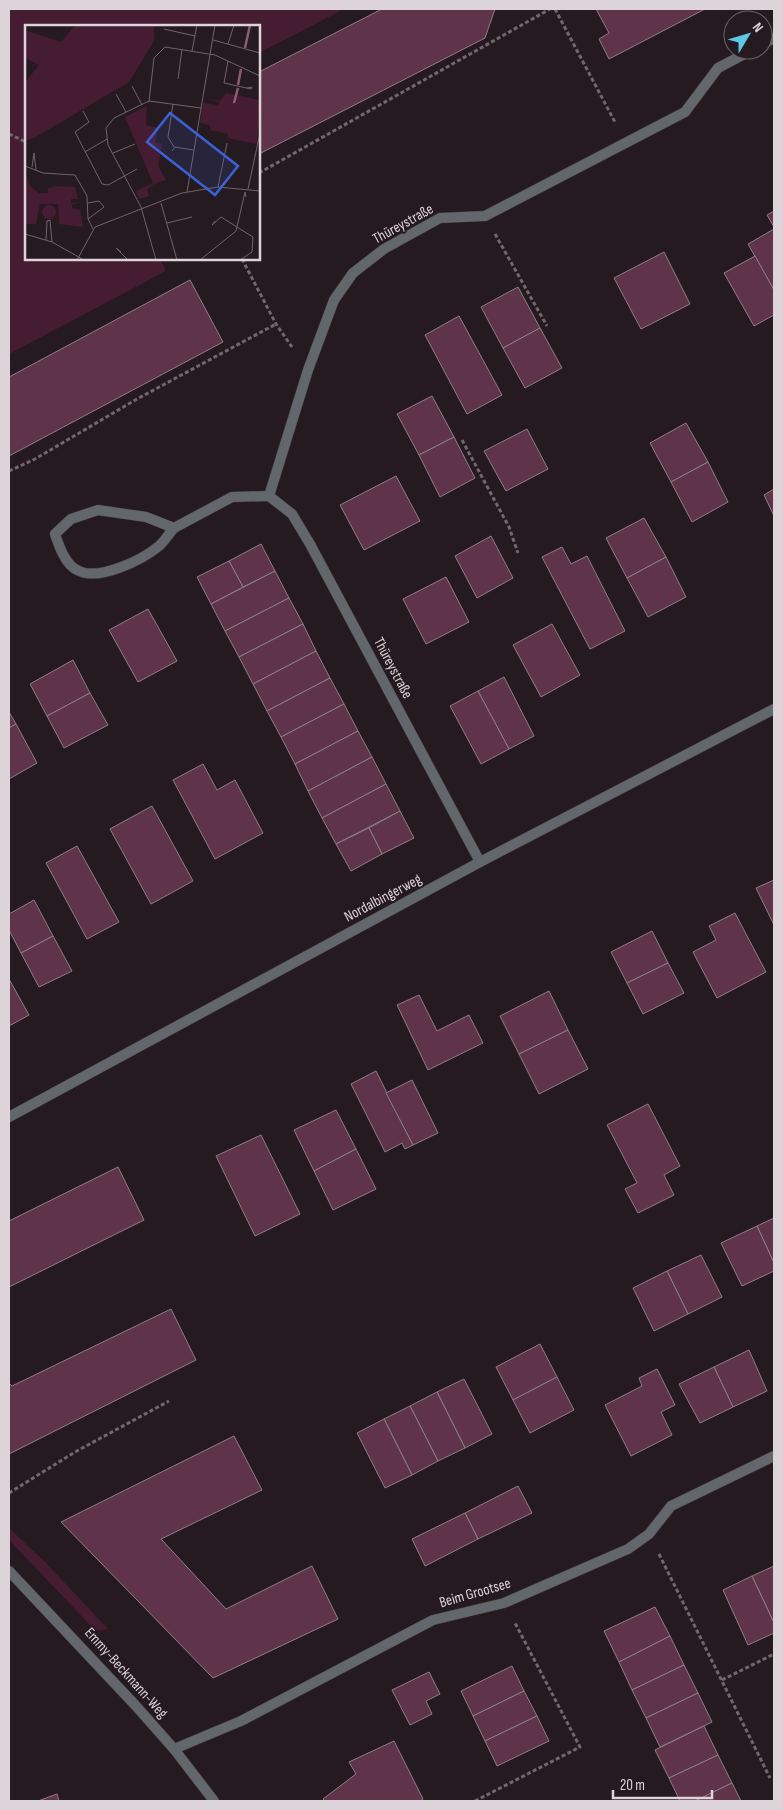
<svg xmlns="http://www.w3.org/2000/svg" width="783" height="1810" font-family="'Sofia Sans Condensed',sans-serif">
<rect width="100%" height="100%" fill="#251a1f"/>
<g fill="#461c33">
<polygon points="9,9 344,9 259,53 259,26 26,26 26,259 160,259 166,271 9,354"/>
<polygon points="9,1528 45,1562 108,1629 96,1631 9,1540"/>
</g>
<g fill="#5f334a" stroke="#8e7f86">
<polygon points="382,9 495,9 485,38 259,154 259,72"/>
<polygon points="596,9 705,9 609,59 599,39 609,33"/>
<polygon points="774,211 774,227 767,215"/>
<polygon points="774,229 774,290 748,244"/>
<polygon points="664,252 690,304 641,329 614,278"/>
<polygon points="755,256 774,290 774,315 754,326 724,273"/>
<polygon points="190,280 223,342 9,456 9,377"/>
<polygon points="518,287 540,328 503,348 481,307"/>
<polygon points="459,316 502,395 467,414 425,335"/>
<polygon points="540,328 562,368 525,388 503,348"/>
<polygon points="432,396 454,437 419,455 397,414"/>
<polygon points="686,423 708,462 671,482 650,443"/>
<polygon points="527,429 548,469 506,491 484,451"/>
<polygon points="454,437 475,478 440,497 419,455"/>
<polygon points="708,462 728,502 692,522 671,482"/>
<polygon points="396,476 420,521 364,550 340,505"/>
<polygon points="774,489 774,516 764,495"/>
<polygon points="644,518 666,557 627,578 606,538"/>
<polygon points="491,536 513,578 477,598 455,556"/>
<polygon points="261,544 275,571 243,587 229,561"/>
<polygon points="562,547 571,564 587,556 625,631 590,649 542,557"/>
<polygon points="666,557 686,597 648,617 627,578"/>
<polygon points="229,561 243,587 211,604 197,577"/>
<polygon points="275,571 289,598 225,631 211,604"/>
<polygon points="446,577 469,622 426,644 403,599"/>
<polygon points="289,598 303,624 239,657 225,631"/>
<polygon points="148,609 177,661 138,682 109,630"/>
<polygon points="303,624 316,651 253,684 239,657"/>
<polygon points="552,624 580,675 541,697 513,645"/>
<polygon points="316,651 330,678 267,711 253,684"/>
<polygon points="73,660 90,693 47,716 30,684"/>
<polygon points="504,677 534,736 509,749 478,691"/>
<polygon points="330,678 344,704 281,737 267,711"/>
<polygon points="478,691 509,749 481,764 450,706"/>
<polygon points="90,693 108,725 64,748 47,716"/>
<polygon points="344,704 358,731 295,764 281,737"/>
<polygon points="9,712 16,724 9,728"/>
<polygon points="16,724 37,763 9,779 9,728"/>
<polygon points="358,731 372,757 308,791 295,764"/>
<polygon points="372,757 386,784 322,818 308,791"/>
<polygon points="203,764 217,790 235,780 263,833 215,859 173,780"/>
<polygon points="386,784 400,811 336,844 322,818"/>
<polygon points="152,806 193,881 151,904 110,829"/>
<polygon points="400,811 414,838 382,854 369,828"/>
<polygon points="369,828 382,854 351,871 336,844"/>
<polygon points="77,846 119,922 87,939 46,863"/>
<polygon points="774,880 774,925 756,888"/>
<polygon points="34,900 53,936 21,953 9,930 9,914"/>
<polygon points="735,913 766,972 717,998 693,952 716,940 709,926"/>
<polygon points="652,931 668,963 627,983 611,952"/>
<polygon points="53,936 72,971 39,987 21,953"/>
<polygon points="668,963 684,993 643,1014 627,983"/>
<polygon points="9,979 29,1015 9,1026"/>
<polygon points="549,991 568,1030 519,1054 500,1016"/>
<polygon points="419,995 437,1031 469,1015 483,1043 428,1070 397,1005"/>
<polygon points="568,1030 588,1069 539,1094 519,1054"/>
<polygon points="376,1071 413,1145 405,1149 402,1143 385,1152 351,1084"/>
<polygon points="412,1080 438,1133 413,1145 386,1093"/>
<polygon points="648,1104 680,1166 664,1175 674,1195 638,1213 625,1189 637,1183 607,1125"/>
<polygon points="336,1110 356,1149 314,1171 294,1130"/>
<polygon points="261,1135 300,1214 255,1236 216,1156"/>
<polygon points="356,1149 376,1189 333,1210 314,1171"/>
<polygon points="118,1167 144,1220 9,1287 9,1221"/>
<polygon points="774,1218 774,1263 757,1226"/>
<polygon points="757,1226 774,1263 774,1271 742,1286 721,1243"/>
<polygon points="701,1255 722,1297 688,1314 667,1271"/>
<polygon points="667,1271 688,1314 654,1331 633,1288"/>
<polygon points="171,1309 196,1360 9,1454 9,1383 12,1386"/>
<polygon points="540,1344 557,1377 513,1400 496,1367"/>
<polygon points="749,1350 767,1391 733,1407 714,1367"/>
<polygon points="714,1367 733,1407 700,1423 679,1384"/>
<polygon points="657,1369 675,1405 661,1412 672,1435 631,1456 605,1405 642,1386 639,1378"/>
<polygon points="557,1377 574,1410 530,1433 513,1400"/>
<polygon points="464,1379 492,1434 465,1448 437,1392"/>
<polygon points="437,1392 465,1448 438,1461 410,1406"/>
<polygon points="410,1406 438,1461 412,1475 384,1419"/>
<polygon points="384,1419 412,1475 385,1488 357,1433"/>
<polygon points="234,1436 262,1490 161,1539 226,1609 312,1566 338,1619 213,1678 61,1522"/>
<polygon points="518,1486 532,1513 478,1539 465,1513"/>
<polygon points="465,1513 478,1539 425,1566 412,1539"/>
<polygon points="774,1566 774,1623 752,1576"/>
<polygon points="752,1576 774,1623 774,1633 748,1645 723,1590"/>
<polygon points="655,1607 670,1636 619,1662 604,1631"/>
<polygon points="670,1636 684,1665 632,1690 619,1662"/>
<polygon points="684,1665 698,1693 646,1718 632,1690"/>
<polygon points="512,1666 524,1691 473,1716 461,1691"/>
<polygon points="429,1672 440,1694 426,1701 432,1714 410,1725 392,1690"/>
<polygon points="524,1691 537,1716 485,1741 473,1716"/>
<polygon points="698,1693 712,1722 660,1747 646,1718"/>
<polygon points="537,1716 549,1741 497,1766 485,1741"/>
<polygon points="704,1726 718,1755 669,1778 655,1750"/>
<polygon points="394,1741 423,1799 420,1801 325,1801 323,1799 356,1774 349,1762"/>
<polygon points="718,1755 732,1783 695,1801 680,1801 669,1778"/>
<polygon points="732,1783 741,1801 695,1801"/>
<polygon points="57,1794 59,1801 38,1801"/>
</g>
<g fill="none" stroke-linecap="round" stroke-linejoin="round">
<defs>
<g id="minor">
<polyline points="763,44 774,38"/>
<polyline points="269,496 308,370 334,300 353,273 384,249 440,218 485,216 685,112 718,68 752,50"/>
<path d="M 98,510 L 146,517 L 174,528 C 169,533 165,541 159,546 C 142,560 98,582 77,570 C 65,564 59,546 55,534 L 71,519 Z"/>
<polyline points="174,528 232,497 269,496 292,514 310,544 480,862"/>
<polyline points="9,1117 480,862 774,709"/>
<polyline points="174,1749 241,1721 433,1620 504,1603 628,1549 649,1534 671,1506 774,1456"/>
</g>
<polyline id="tertiary" points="9,1571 136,1706 174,1749 214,1801"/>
</defs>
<use href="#minor" stroke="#3f3439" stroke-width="11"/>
<use href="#tertiary" stroke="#3f3439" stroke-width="11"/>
<g stroke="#71676c" stroke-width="3" stroke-dasharray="4 2.5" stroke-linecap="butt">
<polyline points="555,9 616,124"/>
<polyline points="9,134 26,142"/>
<polyline points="259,173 550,9"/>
<polyline points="495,234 547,326"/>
<polyline points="242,259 276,324 292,347"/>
<polyline points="462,440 509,527 518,553"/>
<polyline points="9,471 35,459 137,399 276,324"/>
<polyline points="9,1493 75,1452 169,1401"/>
<polyline points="659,1554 770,1778"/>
<polyline points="722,1680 774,1654"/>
<polyline points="475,1801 580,1747 515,1623"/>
</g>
<use href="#minor" stroke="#61676a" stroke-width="10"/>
<use href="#tertiary" stroke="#61676a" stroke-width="10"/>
</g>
<g text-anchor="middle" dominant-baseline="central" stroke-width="4" stroke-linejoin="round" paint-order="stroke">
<g font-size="15" fill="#dcd4d8" stroke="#251a1f">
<text transform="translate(403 224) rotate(-29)">Thüreystraße</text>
<text transform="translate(393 668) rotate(62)">Thüreystraße</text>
<text transform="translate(383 898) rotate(-28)">Nordalbingerweg</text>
<text transform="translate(475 1593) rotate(-16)">Beim Grootsee</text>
<text transform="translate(126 1673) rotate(48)">Emmy-Beckmann-Weg</text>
</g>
</g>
<g transform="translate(25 25)">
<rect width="235" height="235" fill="#251a1f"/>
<path d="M 50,0 L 129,0 L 129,16 L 104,57 L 9,113 L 0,116 L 0,57 L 14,40 L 0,33 L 0,5 L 36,17 ZM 201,68 L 235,75 L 232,119 L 202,113 L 203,109 L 185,105 L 185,100 L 175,98 L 178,78 L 193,80 L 194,77 L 179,73 L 195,76 ZM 122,81 L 121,100 L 133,103 L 130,117 L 137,119 L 133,141 L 141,155 L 129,159 L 122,164 L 124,171 L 114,174 L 111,166 L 128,158 L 100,92 ZM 0,147 L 6,162 L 14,168 L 23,168 L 23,164 L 30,161 L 50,162 L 53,174 L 46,174 L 46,178 L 59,177 L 47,179 L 47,183 L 55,185 L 58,202 L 34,199 L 33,179 L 15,179 L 11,199 L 1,199 ZM17 187a7 7 0 1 1 14 0a7 7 0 1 1-14 0Z" fill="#461c33"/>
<path fill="none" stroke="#8c5b74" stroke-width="2.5" d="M 220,23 L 225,0M 213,60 L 216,44M 209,78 L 213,63"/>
<path fill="none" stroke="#6e6469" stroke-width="1" d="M 139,4 L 170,11M 188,15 L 235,28M 203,19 L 209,0M 167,26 L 172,0M 203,36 L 199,58 L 226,64 L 227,62 L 222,63M 153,54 L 157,24M 107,61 L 117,80M 91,69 L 101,87M 124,76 L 129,33 L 140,22 L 190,30 L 235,51M 148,79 L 143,112 L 149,122M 58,86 L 64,97 L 50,107 L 77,159 L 83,160 L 112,144M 147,126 L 150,122 L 168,125M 60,127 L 82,114M 88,128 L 110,119M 0,141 L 18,148 L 50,150 L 62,171 L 63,194 L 68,204M 7,142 L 9,128 L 11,145M 193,162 L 202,118M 223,164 L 235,108M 162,167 L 190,0M 136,178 L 152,235M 63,194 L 79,182 L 74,176 L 63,178M 190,196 L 187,200 L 196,192 L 228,212 L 227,227 L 215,235M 142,198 L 167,192M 0,209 L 27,217 L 59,235M 21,215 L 22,196 L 25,195 L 27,217M 96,227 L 91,223 L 103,235M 52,235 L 70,202 L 157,168 L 193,162 L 235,166M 131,235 L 116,182 L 83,120 L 81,103 L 89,93 L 124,76 L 176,83M 175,235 L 211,206 L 220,167 L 221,172"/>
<path fill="#3a62d8" fill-opacity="0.15" stroke="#3a62d8" stroke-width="2.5" d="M 145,88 L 213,141 L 190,170 L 122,117 Z"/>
<rect width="235" height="235" fill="none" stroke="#dcd4d8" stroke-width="2.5"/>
</g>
<rect width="783" height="1810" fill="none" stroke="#dcd4d8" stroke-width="20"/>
<g transform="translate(748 35) rotate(52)"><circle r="24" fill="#251a1f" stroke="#6e6469"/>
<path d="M0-4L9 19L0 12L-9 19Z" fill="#5cc7e7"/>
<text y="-8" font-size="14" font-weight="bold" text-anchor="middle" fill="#dcd4d8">N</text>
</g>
<path d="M613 1790v8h99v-8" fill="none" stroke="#dcd4d8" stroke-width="2.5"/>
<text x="620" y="1790" font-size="15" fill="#dcd4d8" stroke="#251a1f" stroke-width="4" paint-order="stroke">20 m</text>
</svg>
